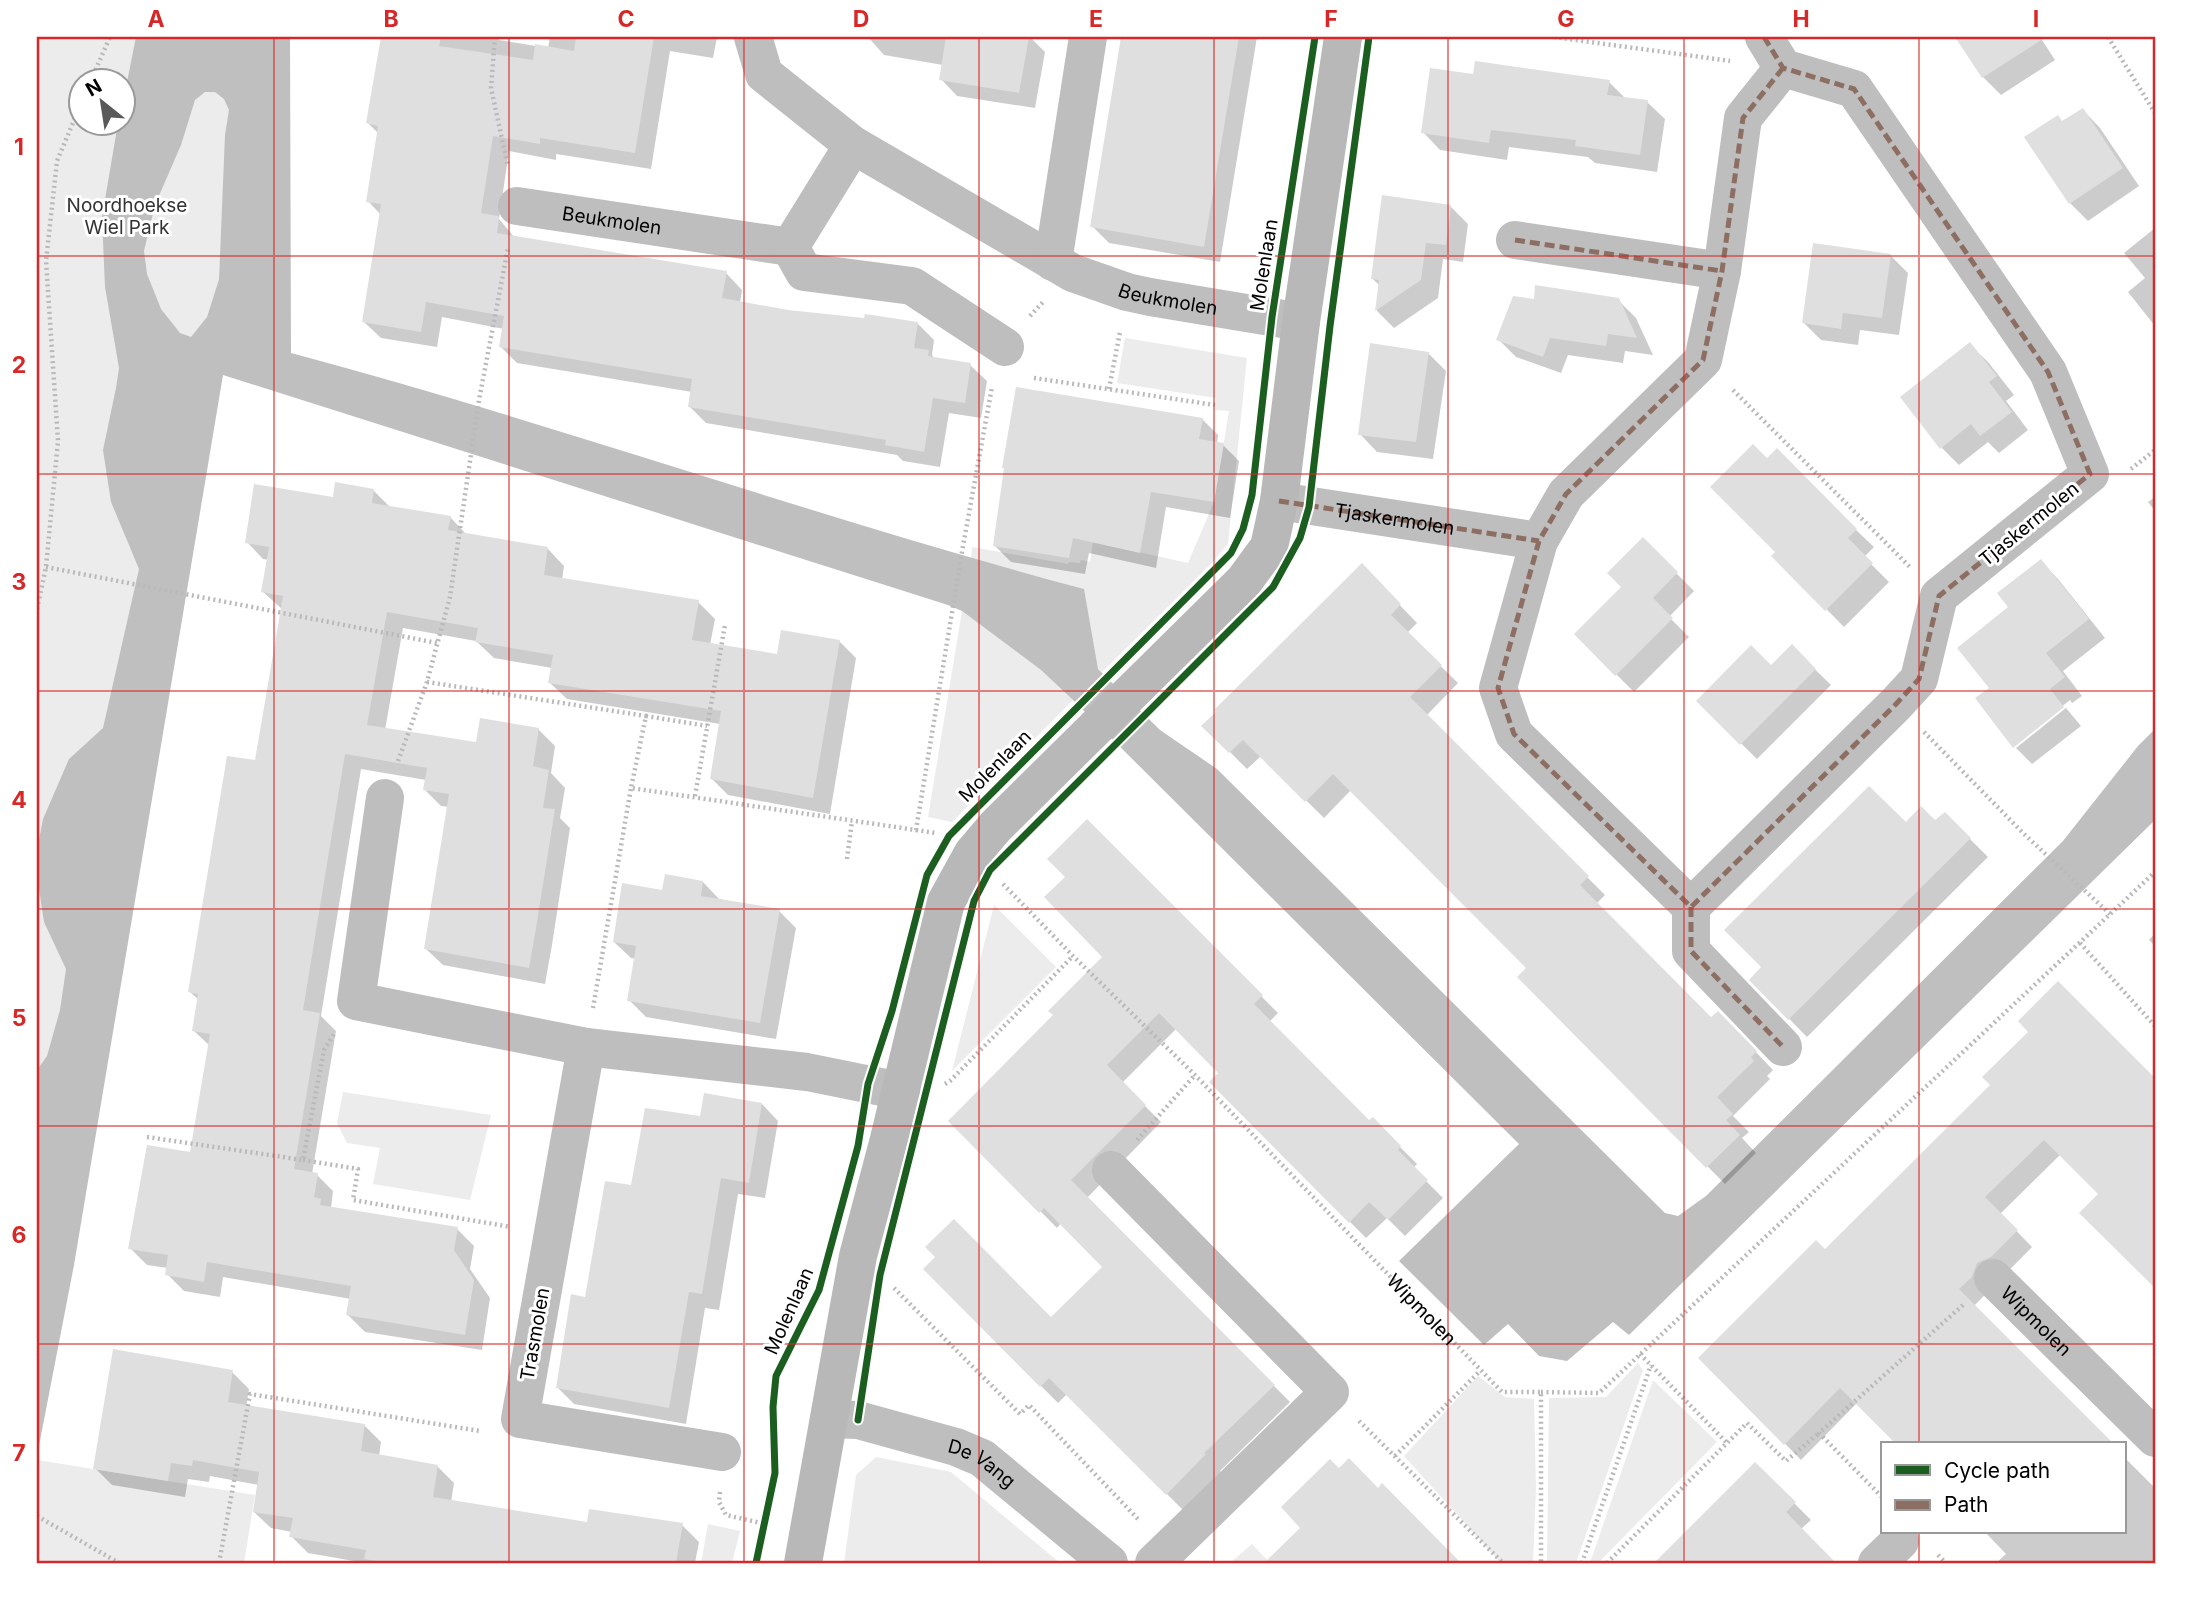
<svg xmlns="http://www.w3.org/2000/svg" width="2192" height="1600" font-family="Inter,sans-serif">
<rect width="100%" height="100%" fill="#fff"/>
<g fill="#ececec" fill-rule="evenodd">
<path d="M 37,37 L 249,37 L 223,192 L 219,279 L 207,317 L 37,1300 ZM 80,80 L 122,80 L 122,122 L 80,122 Z"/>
<polygon points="1125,338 1247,358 1228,544 1208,567 1102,672 971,559 972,547 1068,564 1069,562 1080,563 1081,560 1090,562 1093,542 1188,563 1214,502 1229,411 1215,410 1216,398 1117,383"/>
<polygon points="962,611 1041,670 1073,700 952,822 928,817"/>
<polygon points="994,905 1056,967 952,1071"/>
<polygon points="343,1092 491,1115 470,1200 373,1184 380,1148 347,1143 337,1123"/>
<polygon points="1638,1363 1643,1370 1576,1563 1547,1563 1549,1398 1606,1397"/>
<polygon points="1478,1376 1505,1397 1534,1399 1536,1488 1533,1563 1501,1563 1404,1456"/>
<polygon points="1653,1380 1717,1442 1598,1563 1590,1563"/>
<polygon points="876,1457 951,1472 1060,1563 844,1563 856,1475"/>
<polygon points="37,1460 255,1495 244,1563 37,1563"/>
<polygon points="708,1524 740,1531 732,1563 701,1563"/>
<polygon points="1252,1544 1270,1563 1230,1563"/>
</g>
<path fill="#bfbfbf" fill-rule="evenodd" d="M 136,37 L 290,37 L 291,353 C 557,424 817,518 1084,589 L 1098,669 L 1160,730 L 1217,769 L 1665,1213 L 1678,1216 L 1706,1196 L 2063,841 L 2138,746 L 2155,729 L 2155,820 L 1629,1335 L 1613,1322 L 1567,1361 L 1539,1356 L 1508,1324 L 1484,1345 L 1399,1261 L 1519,1144 L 1073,700 L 1041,670 L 962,611 L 948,605 L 223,375 L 74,1265 L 37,1456 L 37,1070 L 47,1056 L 60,1010 L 66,969 L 44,922 L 37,876 L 37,850 L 43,819 L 69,759 L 103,728 L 139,569 L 111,502 L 103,450 L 116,388 L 119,368 L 105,287 L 102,217 L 118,123 L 122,122 L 123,102 ZM 205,92 L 215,92 L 224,99 L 229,110 L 225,135 L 219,279 L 207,317 L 191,337 L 180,333 L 161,309 L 147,274 L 144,251 L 155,205 L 181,145 L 195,100 Z"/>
<g fill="#0003">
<polygon points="382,37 499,37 499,40 548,48 550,37 717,37 713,58 670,51 651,169 556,154 556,160 509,151 499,219 515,238 726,273 742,290 740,303 787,311 918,324 934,340 932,355 935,359 970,365 987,381 981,418 949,413 940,467 903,461 897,455 706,423 690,407 692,392 517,363 501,347 504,329 442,317 437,347 381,338 364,322 381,215 368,201 378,133 368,123"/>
<polygon points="868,37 1030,37 1045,52 1035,108 957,96 941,79 943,65 884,55"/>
<polygon points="1123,37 1257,37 1220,262 1109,243 1092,226"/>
<polygon points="1957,37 2040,37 2055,60 2001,95 1983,77"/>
<polygon points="1475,76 1609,82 1626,99 1647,102 1665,119 1657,172 1595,163 1588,157 1509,147 1507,160 1440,150 1423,132"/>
<polygon points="2083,110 2100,128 2139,186 2088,221 2070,203 2063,123"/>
<polygon points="1450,206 1468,224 1463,262 1443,259 1438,298 1394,328 1377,311 1380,286 1372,278"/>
<polygon points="2155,228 2155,326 2128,292 2145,278 2124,253"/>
<polygon points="1890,255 1908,273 1899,335 1860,330 1858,345 1821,340 1803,322"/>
<polygon points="1618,300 1636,318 1653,355 1625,351 1623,363 1568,355 1561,373 1516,357 1498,339 1535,301"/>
<polygon points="1970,345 1988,362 2014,395 2006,401 2028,430 1999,453 1988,442 1959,465 1942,448"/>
<polygon points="1428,353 1446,371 1433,459 1377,452 1360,434"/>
<polygon points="1202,419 1218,435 1217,444 1223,445 1239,461 1230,518 1166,507 1156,568 1089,553 1085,574 1011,562 995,546"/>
<polygon points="373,490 390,507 450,517 466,534 548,549 564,566 562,580 698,602 715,619 710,645 778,656 839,641 856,658 830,814 728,795 711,778 720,724 567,699 550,683 552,668 494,658 476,641 403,628 385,730 478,744 538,729 555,746 551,773 565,788 560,818 570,828 552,945 545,984 443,965 426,949 449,807 441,806 424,789 426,780 361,769 321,1016 336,1031 312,1174 317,1175 333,1191 331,1208 457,1229 474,1246 470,1269 490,1298 482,1350 365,1332 348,1315 351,1299 223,1277 220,1297 184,1291 167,1274 168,1268 147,1265 130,1248 191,1154 210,1046 194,1031 199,1000 190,992 257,762 282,609 263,592 269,560 263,559 247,542 335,499"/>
<polygon points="2155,497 2155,511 2148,502"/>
<polygon points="1856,530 1874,547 1864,557 1889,582 1844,627 1774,556"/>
<polygon points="1643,540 1694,591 1669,617 1689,637 1634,692 1576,634 1623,587"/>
<polygon points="2041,561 2058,579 2105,638 2063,671 2082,696 2072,703 2070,700 2014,745 1991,688 2011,607"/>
<polygon points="1362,566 1417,623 1407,633 1458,683 1426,716 1605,895 1596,904 1711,1019 1735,1030 1773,1070 1767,1076 1770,1079 1733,1116 1749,1132 1742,1138 1756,1153 1725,1184 1519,977 1529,968 1351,790 1324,818 1261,756 1247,769 1204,726"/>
<polygon points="1792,647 1831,685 1757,759 1698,701 1771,667"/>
<polygon points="2072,703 2066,708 2081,726 2032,764 2016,748"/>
<polygon points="1945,814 1988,857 1807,1037 1751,980 1906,825 1935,823"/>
<polygon points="1087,821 1278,1013 1269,1022 1369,1123 1389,1136 1417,1164 1413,1168 1443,1198 1405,1236 1387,1218 1366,1238 1211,1082 1221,1073 1176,1029 1122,1083 1161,1122 1087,1198 1290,1402 1220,1471 1221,1472 1183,1510 1067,1394 1058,1403 925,1269 1051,1319 1105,1267 1061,1223 1057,1228 951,1121 1056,1015 1105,957 1067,877"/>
<polygon points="703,882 719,899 779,911 796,928 776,1039 646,1017 629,1000 636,959 631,958 614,942 663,892"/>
<polygon points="2155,933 2155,946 2149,940"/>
<polygon points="2058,983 2155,1081 2155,1286 2082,1213 2100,1194 2061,1154 2000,1214 2032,1247 1974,1306 2111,1444 1898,1444 1857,1403 1801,1460 1701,1358 1825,1252 1992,1085 2031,1032"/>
<polygon points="762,1104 778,1121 765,1198 738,1194 719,1310 705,1308 686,1424 574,1404 558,1388 586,1299 701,1118"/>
<polygon points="232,1372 249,1389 246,1407 364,1425 381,1442 379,1456 437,1466 454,1483 451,1502 588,1524 682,1525 699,1542 695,1563 365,1563 308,1553 291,1536 292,1532 271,1528 254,1512 259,1485 210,1476 209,1482 188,1479 185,1497 112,1485 95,1468"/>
<polygon points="2124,1457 2155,1488 2155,1563 1997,1562 2006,1554 1985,1532 2124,1532"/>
<polygon points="1755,1464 1811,1520 1801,1529 1834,1563 1657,1563"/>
<polygon points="1339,1470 1378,1490 1382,1486 1460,1563 1283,1563 1275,1555 1303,1528"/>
</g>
<g fill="#dfdfdf">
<polygon points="381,37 441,37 439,46 533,60 535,44 574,51 576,37 654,37 635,153 540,138 540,144 493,136 481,213 498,216 499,218 497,233 727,271 722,298 788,310 864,318 865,314 918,322 914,348 929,350 928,356 971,363 965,403 933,398 924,452 885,445 886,440 688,407 692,379 499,347 504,316 426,302 421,332 362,322 381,204 366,202 378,126 366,123"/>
<polygon points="946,37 1029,37 1019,93 939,80"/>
<polygon points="1121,37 1239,37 1204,247 1090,227"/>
<polygon points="1955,37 2046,37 1982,78"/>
<polygon points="1475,61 1610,80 1607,95 1648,100 1640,155 1575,146 1576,140 1491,130 1489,143 1421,133 1430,68 1473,74"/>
<polygon points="2083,108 2123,168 2069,204 2024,137 2058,115 2062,121"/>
<polygon points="1382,195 1451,205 1446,245 1426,243 1421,280 1375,311 1379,280 1371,279"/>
<polygon points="1813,243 1891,254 1882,318 1843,313 1841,329 1802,323"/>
<polygon points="1535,285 1619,298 1637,338 1608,334 1606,346 1550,338 1543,357 1496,340 1513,296 1534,299"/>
<polygon points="1970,342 1997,376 1989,382 2012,412 1980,436 1971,424 1940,449 1900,397"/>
<polygon points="1370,343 1429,352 1416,442 1358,435"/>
<polygon points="1016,387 1203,418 1199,439 1224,443 1214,502 1151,492 1140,553 1073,538 1069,558 993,546 1004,468 1002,468"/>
<polygon points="1753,444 1767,458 1777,448 1857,529 1848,538 1873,563 1825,611 1771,556 1775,552 1710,487"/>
<polygon points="335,482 374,489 372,503 451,516 448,530 548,547 544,575 699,600 692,640 777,654 781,630 840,640 813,798 710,779 721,711 548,683 553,655 475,642 478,628 387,612 367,725 476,742 480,718 539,728 533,766 549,770 543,808 555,809 536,928 529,968 424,949 449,794 423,790 427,768 345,754 303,1010 320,1013 294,1169 318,1173 314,1197 321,1199 320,1205 458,1227 454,1250 474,1280 465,1335 346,1315 351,1286 207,1262 204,1282 165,1275 168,1255 128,1249 147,1145 190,1152 210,1034 192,1031 198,994 188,992 201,913 227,756 255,760 283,596 261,592 269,547 245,543 254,484 333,497"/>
<polygon points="1643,537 1678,572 1653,598 1673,618 1615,676 1574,634 1621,587 1607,573"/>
<polygon points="2041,559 2089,619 2046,653 2065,677 2050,689 2064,707 2013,748 1975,698 1989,688 1957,648 2008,607 1997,593"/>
<polygon points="1362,563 1401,604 1391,615 1442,665 1410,697 1589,876 1580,885 1711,1017 1718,1011 1757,1051 1751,1057 1754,1061 1717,1097 1733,1114 1726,1120 1740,1135 1706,1168 1517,977 1526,968 1333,774 1305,802 1243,740 1229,753 1201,726 1216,712 1214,710"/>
<polygon points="1792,644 1816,669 1740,745 1696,701 1751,645 1771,665"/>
<polygon points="1869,786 1906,822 1921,806 1935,820 1945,812 1971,838 1788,1020 1749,980 1761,967 1724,930"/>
<polygon points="1087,819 1263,995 1254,1004 1369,1120 1373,1117 1401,1146 1398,1150 1428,1180 1388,1220 1369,1202 1349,1223 1209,1082 1218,1073 1159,1013 1107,1065 1146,1105 1071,1180 1275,1385 1204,1453 1206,1454 1166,1495 1049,1378 1040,1387 923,1269 935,1257 925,1247 954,1219 1051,1317 1102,1267 1044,1208 1039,1213 948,1121 1053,1015 1048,1011 1102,957 1044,897 1065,877 1047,859"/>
<polygon points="665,874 703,881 701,896 780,909 760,1023 627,1001 636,946 613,942 622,883 662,890"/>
<polygon points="2058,981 2155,1078 2155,1288 2079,1213 2098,1194 2044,1140 1985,1197 2018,1230 1991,1257 1977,1263 1972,1277 1959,1289 2114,1444 1896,1444 1840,1388 1784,1445 1698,1358 1816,1240 1825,1249 1990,1085 1982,1077 2028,1032 2018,1021"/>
<polygon points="704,1093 762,1103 749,1183 721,1178 702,1294 689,1292 669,1408 556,1388 571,1294 585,1297 605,1181 631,1185 645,1108 700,1116"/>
<polygon points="113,1349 233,1370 228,1402 365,1424 361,1451 438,1465 433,1497 587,1522 589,1509 683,1523 676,1563 389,1563 364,1559 366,1550 289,1537 293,1518 253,1512 259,1472 193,1460 192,1466 171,1463 168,1481 93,1469"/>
<polygon points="1349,1458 1378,1488 1382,1483 1461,1563 1264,1563 1300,1528 1281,1507 1330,1459 1339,1468"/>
<polygon points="1755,1462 1796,1502 1786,1512 1836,1563 1654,1563"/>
</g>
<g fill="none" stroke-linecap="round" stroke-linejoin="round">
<g stroke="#b9b9b9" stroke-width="4.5" stroke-dasharray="2 3.5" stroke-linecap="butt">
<polyline points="495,37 491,88 508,167"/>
<polyline points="1554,37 1730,61"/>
<polyline points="2108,37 2155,113"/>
<polyline points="91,80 110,37"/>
<polyline points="1030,316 1043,302"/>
<polyline points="1034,378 1215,405"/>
<polyline points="1109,389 1120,332"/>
<polyline points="1733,390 1910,567"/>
<polyline points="2131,469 2155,450"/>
<polyline points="46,567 437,643"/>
<polyline points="37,609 46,567 58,441 46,261 57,161 80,106"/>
<polyline points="427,682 646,716 631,788 916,830 963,546 992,387"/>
<polyline points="646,716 707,726"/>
<polyline points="1924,732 2024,834 2110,914"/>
<polyline points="398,761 427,682 450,597 479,400 508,248"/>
<polyline points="695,796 725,625"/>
<polyline points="916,830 936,833"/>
<polyline points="847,859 852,821"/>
<path id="s1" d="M 1003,884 L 1073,956 L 1195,1075 L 1502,1392 L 1541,1392 L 1541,1563"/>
<polyline points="2080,943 2155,1026"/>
<polyline points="593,1008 631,788"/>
<polyline points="945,1084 950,1081 1073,956"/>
<polyline points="147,1137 303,1160 324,1050 334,1034"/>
<polyline points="1137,1140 1195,1075"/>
<polyline points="303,1160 358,1169 353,1200 511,1227"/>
<polyline points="894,1288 1020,1414 1029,1405 1138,1519"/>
<polyline points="1640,1354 1727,1443"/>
<polyline points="1541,1392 1599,1393 2155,872"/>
<polyline points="1359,1421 1503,1563"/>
<polyline points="1395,1456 1480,1371"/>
<polyline points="720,1492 719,1502 726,1515 765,1524"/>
<polyline points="1882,1497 1819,1433 1963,1305"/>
<polyline points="37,1516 119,1563"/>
<polyline points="1938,1555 1946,1563"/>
<polyline points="219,1563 250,1394 480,1431"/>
<polyline points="1582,1563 1651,1365"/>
<polyline points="1607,1563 1747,1423 1786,1461 1819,1433"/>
</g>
<g stroke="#bebebe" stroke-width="38">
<path id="s2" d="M 753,37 L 764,74 L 853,145 L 1073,273 L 1127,292 L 1150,297 L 1301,322"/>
<polyline points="1764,37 1783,68 1854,89 2048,372 2090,474 1939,596 1919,679 1896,704 1691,907 1514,734 1498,688 1539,541 1566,494 1703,360 1722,271 1743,118 1783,68"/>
<path id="s3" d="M 517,206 L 790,247 L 853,145"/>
<polyline points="1515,240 1722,271"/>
<polyline points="790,247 804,272 912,286 1005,347"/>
<polyline points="1053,262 1088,37"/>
<polyline points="1279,501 1539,541"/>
<polyline points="385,798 356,1001 586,1047 807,1072 901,1091"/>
<polyline points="1691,907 1691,951 1783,1047"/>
<polyline points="586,1047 520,1419 722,1452"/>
<polyline points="1111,1170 1330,1392 1154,1563"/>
<path id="s4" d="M 1993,1278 L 2155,1438"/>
<path id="s5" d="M 829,1419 L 858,1420 L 956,1447 L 982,1458 L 1109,1563"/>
<polyline points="1877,1563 1900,1541"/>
</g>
<polyline stroke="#b8b8b8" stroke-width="38" points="803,1563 858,1256 889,1139 946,902 973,853 996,826 1244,581 1269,547 1279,501 1301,322 1343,37"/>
<g stroke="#8d6e63" stroke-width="5" stroke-dasharray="10 5" stroke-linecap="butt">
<polyline points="1764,37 1783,68 1854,89 2048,372 2090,474 1939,596 1919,679 1896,704 1691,907 1514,734 1498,688 1539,541 1566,494 1703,360 1722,271 1743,118 1783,68"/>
<polyline points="1515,240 1722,271"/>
<path id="s6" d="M 1279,501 L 1539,541"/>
<polyline points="1691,907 1691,951 1783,1047"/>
</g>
<defs>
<g id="cycleway">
<polyline points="858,1420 880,1275 974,901 990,870 1273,587 1300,538 1309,507 1330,326 1369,37"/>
<polyline points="756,1563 775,1473 773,1407 776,1376 819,1290 858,1146 868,1084 892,1011 927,875 949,836 1231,553 1243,529 1252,495 1272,317 1315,37"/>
</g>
</defs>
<use href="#cycleway" stroke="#fff" stroke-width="11"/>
<use href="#cycleway" stroke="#1b5e20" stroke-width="7"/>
</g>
<path fill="none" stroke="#d62828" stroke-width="2" stroke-opacity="0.55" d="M 274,37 L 274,1563M 509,37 L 509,1563M 744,37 L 744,1563M 979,37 L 979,1563M 1214,37 L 1214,1563M 1448,37 L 1448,1563M 1684,37 L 1684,1563M 1919,37 L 1919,1444M 37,256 L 2155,256M 37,474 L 2155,474M 37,691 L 2155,691M 37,909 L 2155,909M 37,1126 L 2155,1126M 37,1344 L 2155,1344M 1919,1532 L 1919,1563"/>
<g text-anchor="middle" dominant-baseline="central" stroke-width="6" stroke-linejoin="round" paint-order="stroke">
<g font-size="19" fill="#333" stroke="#fff">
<text x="127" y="205">Noordhoekse<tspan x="127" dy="22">Wiel Park</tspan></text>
</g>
<g font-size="19" fill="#000" stroke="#fff">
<text stroke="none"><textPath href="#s3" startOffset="96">Beukmolen</textPath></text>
<text transform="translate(1264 265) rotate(-81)">Molenlaan</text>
<text stroke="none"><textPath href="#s2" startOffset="506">Beukmolen</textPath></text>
<text stroke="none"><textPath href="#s6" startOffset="117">Tjaskermolen</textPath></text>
<text transform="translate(2029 524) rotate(-39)">Tjaskermolen</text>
<text transform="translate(995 766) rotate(-45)">Molenlaan</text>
<text stroke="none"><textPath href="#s1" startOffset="597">Wipmolen</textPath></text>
<text transform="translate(789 1311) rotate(-66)">Molenlaan</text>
<text stroke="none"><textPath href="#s4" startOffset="61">Wipmolen</textPath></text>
<text transform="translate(535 1334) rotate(-80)">Trasmolen</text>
<text stroke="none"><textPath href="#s5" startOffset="161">De Vang</textPath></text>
</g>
</g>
<rect width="2192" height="1600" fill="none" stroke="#ffffff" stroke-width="77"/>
<rect x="1881" y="1442" width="245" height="91" fill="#ffffff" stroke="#999999" stroke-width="2"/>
<rect x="1895" y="1465" width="35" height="10" fill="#1b5e20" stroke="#999999" stroke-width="2"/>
<text x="1944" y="1478" font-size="21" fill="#000000">Cycle path</text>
<rect x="1895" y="1500" width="35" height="10" fill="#8d6e63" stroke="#999999" stroke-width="2"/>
<text x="1944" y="1512" font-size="21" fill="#000000">Path</text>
<g transform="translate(102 102) rotate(330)"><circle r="33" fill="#ffffff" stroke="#999999" stroke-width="2"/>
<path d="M0-5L12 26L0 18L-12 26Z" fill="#595959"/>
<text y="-10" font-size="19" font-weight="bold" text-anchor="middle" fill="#000000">N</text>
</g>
<rect x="38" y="38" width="2116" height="1524" fill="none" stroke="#d62828" stroke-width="2.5"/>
<g font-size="23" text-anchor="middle" font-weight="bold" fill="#d62828">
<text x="156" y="27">A</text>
<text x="391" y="27">B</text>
<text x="626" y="27">C</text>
<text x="861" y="27">D</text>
<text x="1096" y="27">E</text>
<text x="1331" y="27">F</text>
<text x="1566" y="27">G</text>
<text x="1801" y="27">H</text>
<text x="2036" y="27">I</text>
<text x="19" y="155">1</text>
<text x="19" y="373">2</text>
<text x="19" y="590">3</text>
<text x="19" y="808">4</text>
<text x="19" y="1026">5</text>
<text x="19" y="1243">6</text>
<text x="19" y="1461">7</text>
</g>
</svg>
